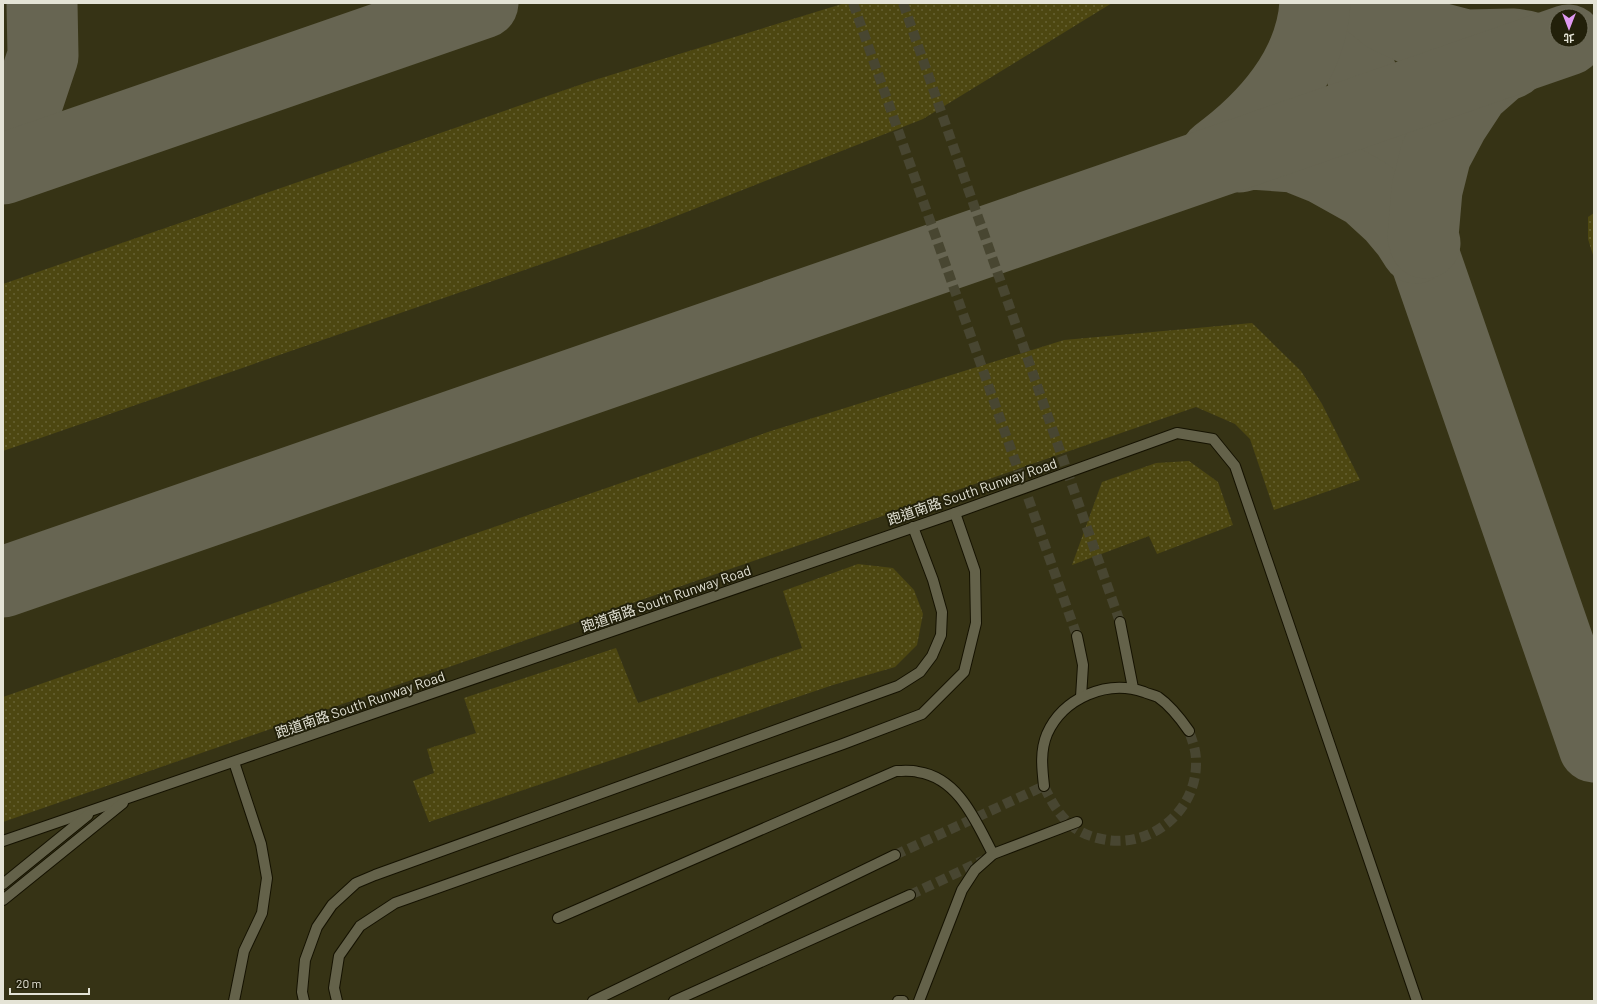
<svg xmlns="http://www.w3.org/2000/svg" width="1597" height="1004" font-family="Barlow,'Noto Sans TC',sans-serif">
<defs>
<pattern id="grass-dots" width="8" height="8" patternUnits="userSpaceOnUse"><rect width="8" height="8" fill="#4d4711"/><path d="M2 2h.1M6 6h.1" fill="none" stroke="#666133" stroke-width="1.8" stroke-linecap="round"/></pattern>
</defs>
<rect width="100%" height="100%" fill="#2c2a14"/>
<path fill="#363315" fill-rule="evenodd" d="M 3,3 L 1594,3 L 1594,1001 L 3,1001 ZM 1557,16 L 1581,16 L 1581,40 L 1557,40 Z"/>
<g fill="url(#grass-dots)">
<polygon points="845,3 1112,3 923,119 651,226 3,451 3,284 588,82"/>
<polygon points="1594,213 1594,258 1588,239 1588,217"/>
<polygon points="1252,323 1301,371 1322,404 1360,480 1274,510 1250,439 1235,424 1196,407 3,822 3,697 771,431 1064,340"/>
<polygon points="1189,461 1218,482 1233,525 1157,554 1149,536 1072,565 1102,482 1156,463"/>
<polygon points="858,564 893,568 914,590 923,614 917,645 895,667 833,685 429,822 413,781 434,773 427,749 476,733 464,698 616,648 638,703 802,648 783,591"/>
</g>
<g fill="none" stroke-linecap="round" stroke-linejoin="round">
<g stroke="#676552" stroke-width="71">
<polyline points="1337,3 1594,747"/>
<polyline points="1369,3 1385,16 1420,33 1466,45 1514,44 1526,46"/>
<polyline points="3,139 27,104 43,56 42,3"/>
<path d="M 1216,154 C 1265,118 1311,67 1315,3"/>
<polyline points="1239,157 1251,154 1294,157 1324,169 1367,193 1391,215 1407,234 1416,248"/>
<polyline points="3,169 483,3"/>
<polyline points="1425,243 1423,236 1427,190 1436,154 1453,122 1474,90 1499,68 1511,63"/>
<polyline points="3,582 1568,40"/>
</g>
<g stroke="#484631" stroke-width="10" stroke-dasharray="10 5" stroke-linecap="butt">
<polyline points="853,3 1077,636"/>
<polyline points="903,3 1120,622"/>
<path d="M 895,855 L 1044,786 C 1051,801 1058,814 1071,825 C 1081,834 1095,838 1107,840 C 1155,847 1198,808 1196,760 C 1196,750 1192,740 1189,731"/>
<polyline points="910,895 984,860"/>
</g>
<defs>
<g id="minor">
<polyline points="1120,622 1133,688"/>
<polyline points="1077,636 1083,665 1081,697"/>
<polyline points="234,762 261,844 267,878 262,913 244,951 234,1001"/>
<path d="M 1044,786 C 1042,768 1040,751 1047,734 C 1063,698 1107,679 1144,692 C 1148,694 1154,695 1158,697 C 1171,706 1180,718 1189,731"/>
<polyline points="3,841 955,513 1177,433 1213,439 1235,466 1417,1001"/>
<polyline points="3,884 88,815"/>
<polyline points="3,900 123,803"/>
<path d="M 558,918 L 896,771 C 903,771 911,770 918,772 C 959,778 976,822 993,854"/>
<polyline points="304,1001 302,992 305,960 317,927 332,905 356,883 375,875 898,686 920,672 932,656 941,635 942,612 933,580 913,527"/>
<polyline points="337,1001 334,988 339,956 360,926 395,903 843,744 922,714 964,672 976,623 975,571 955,513"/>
<polyline points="593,1001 895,855"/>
<polyline points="674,1001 910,895"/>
<polyline points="898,1001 903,1001"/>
<polyline points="919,1001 962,890 975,870 993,854 1077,822"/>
</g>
</defs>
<use href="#minor" stroke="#151201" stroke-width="12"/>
<use href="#minor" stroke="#64624a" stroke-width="10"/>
</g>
<g text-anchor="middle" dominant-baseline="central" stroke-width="4" stroke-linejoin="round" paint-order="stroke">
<g font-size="14" fill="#e4e3d6" stroke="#22200a">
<text transform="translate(972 491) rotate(-19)">跑道南路 South Runway Road</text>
<text transform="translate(666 598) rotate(-19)">跑道南路 South Runway Road</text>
<text transform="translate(360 704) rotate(-19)">跑道南路 South Runway Road</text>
</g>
</g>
<rect width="1597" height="1004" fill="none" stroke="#e4e3d6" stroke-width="8"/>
<g transform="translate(1569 28) rotate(180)"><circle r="19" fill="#22200a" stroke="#706e5c"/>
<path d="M0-3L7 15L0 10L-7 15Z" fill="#df98f1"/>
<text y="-6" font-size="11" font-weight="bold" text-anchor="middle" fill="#e4e3d6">北</text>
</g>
<path d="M10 988v6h79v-6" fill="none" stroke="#e4e3d6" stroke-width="2"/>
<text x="16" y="988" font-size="12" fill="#e4e3d6" stroke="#22200a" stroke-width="3" paint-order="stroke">20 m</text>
</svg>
